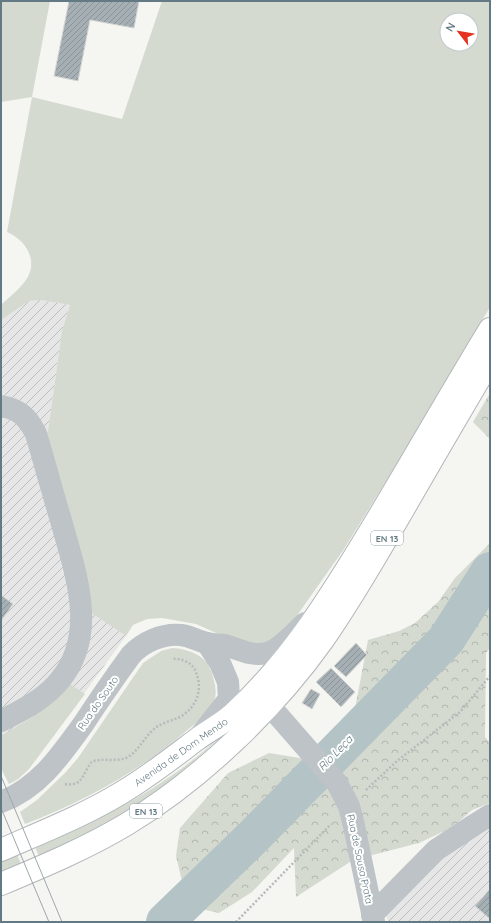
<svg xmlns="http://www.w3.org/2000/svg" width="491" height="923" font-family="Quicksand,sans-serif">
<defs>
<pattern id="industrial-furrows" width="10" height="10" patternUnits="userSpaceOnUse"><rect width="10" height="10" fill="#e5e6e5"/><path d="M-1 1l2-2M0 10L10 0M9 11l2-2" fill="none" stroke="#bdbfbf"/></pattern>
<pattern id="forest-crowns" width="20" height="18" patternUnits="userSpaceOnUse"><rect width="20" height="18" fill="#d5dad0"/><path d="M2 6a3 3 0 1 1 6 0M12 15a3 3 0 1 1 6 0" fill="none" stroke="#b0b6ae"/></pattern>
<pattern id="building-hatch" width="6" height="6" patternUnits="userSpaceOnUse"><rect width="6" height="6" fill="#a6b0b4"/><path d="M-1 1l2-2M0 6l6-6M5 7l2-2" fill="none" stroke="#8b9498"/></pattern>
</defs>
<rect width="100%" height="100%" fill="#f5f5f1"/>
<g fill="url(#industrial-furrows)">
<polygon points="41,300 70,305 62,331 47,438 87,610 126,636 37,758 18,779 9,784 1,768 1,320 29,301"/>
<polygon points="490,824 490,922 388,922 386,914 444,853"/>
</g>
<g fill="#d5dad0" fill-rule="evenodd">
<path d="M 1,1 L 50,1 L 32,97 L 122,119 L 162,1 L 490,1 L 490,307 L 414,436 L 344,549 L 291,624 L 283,632 L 266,642 L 259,644 L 225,637 L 196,624 L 162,618 L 147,619 L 133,625 L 126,636 L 87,610 L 47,438 L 62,331 L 70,305 L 41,300 L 29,301 L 1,320 L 1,305 C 9,297 19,290 26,280 C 39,261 26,240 7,232 L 32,97 L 1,102 ZM 447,20 L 471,20 L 471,44 L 447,44 Z"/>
<path d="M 172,648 C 188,649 206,655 211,671 C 214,679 218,693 214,701 C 209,712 194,725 185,732 C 138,772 83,802 25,824 L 20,812 L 37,800 L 65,773 L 78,758 L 143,663 L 161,651 Z"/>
<path d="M 70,684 L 85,694 L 29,769 L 18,779 L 9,784 L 1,768 L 1,736 C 28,720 50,708 70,684 Z"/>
<path d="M 248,709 C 202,757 153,799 95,830 C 77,840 57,848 39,856 L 35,847 C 96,822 156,792 206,749 C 220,736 234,722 248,709 Z"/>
<polygon points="17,854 21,864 1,872 1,861"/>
</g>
<g fill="url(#forest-crowns)">
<polygon points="490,393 490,439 473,422"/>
<polygon points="490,543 490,648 486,653 485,737 490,743 490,803 472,810 453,827 419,843 353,860 296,897 294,848 252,892 219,913 188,906 176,856 180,828 228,773 269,753 300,758 332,738 354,714 368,640 399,631 415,623 438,602 455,578"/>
</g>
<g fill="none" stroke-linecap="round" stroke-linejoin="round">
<polyline stroke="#b4c4c6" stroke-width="38" points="165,922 251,839 446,640 490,571"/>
</g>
<g fill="url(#building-hatch)" stroke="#d6d6d4">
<polygon points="69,1 139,1 134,28 90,20 78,81 54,76"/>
<polygon points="1,595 13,604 1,621"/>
<polygon points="356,643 367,655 346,677 334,666"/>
<polygon points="331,668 355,692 341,707 316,682"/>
<polygon points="311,689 320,694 312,709 302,703"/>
<polygon points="490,889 490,919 475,906"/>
</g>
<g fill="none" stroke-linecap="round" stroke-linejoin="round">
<defs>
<g id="major">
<path d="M 1,850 C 42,832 83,816 121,793 C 148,777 172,758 196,740 C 208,731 222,724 233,714 C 292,660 334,591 375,523 C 414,458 451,393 490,329"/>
<path d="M 1,884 C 44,866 87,848 127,824 C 200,780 274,709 323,640 C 348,604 371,565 393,527 C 425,472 457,416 490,361"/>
</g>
</defs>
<use href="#major" stroke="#b1b7ba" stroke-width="24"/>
<g stroke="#b7bbbd" stroke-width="2.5" stroke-dasharray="2 2" stroke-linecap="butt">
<path d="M 65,784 C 79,786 81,780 87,769 C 89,766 90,763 92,762 C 100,757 118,763 128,757 C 139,750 144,738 153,730 C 160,723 171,721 180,717 C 197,707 204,689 195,670 C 191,662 181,658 172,659"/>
<polyline points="366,790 397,761 460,712 490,676"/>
<polyline points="236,922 331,824"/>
</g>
<g stroke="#bdc3c6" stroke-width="22">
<path d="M 1,406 C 20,409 28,418 36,434 C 45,464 53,494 62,524 C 76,575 98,634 60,680 C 45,699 22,710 1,721"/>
<polyline points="269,705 337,783 349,806 354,826 374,922"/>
<polyline points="202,733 229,699 228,682 220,663 207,643"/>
<path d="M 1,802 C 39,788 61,755 84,723 C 99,700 115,677 131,655 C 143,642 163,633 181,635 C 190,636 198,641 207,643 C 213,645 219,644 225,645 C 239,649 252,657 267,653 C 281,649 294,633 305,623"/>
<polyline points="372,915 436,850 474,825 490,815"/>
</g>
<use href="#major" stroke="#fff" stroke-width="22"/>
<g stroke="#9ea7ab" stroke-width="1">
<polyline points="1,776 62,922"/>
<polyline points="1,808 49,922"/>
</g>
</g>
<g text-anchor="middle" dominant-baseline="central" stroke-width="4" stroke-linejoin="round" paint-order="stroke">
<g fill="#fff" stroke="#92a1a8" stroke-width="1">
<rect x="371" y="531" width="32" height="14" rx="3"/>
<rect x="130" y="804" width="32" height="14" rx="3"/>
</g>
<g font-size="9" font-weight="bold" fill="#637983">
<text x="387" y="538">EN 13</text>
<text x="146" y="811">EN 13</text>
</g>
<g font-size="10" fill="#637983" stroke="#fff">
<text transform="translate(98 703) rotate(-55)">Rua do Souto</text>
<text transform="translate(181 752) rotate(-35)">Avenida de Dom Mendo</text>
<text transform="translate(360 859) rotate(78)">Rua de Sousa Prata</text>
</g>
<g font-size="11" font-style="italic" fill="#5f7b7f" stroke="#fff">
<text transform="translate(335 753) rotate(-46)">Rio Leça</text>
</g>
</g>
<rect width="491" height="923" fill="none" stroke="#637983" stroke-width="4"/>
<g transform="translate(459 32) rotate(301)"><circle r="19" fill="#ffffff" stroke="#c1c9cd"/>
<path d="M0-3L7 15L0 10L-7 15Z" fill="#e53321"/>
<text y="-6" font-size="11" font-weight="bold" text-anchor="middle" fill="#637983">N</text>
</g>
</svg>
